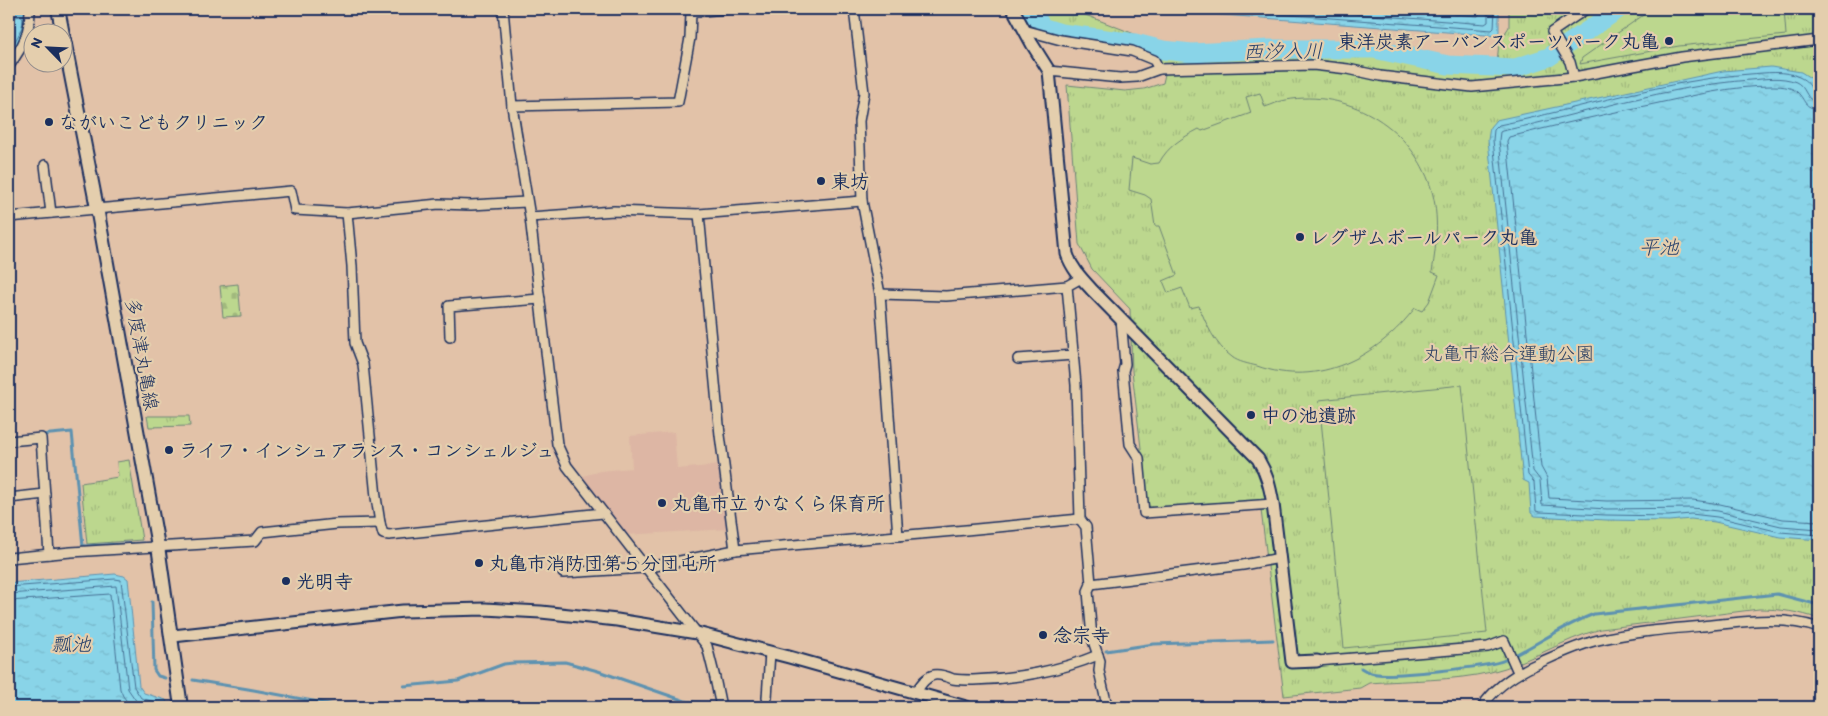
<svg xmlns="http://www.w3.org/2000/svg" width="1828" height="716" font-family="Itim,'Klee One',sans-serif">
<defs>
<pattern id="grass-tufts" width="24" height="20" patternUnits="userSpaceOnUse" patternTransform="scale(1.25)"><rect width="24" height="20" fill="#bcd78e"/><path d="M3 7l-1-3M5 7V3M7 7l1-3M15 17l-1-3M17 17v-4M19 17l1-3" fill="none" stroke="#a1b97d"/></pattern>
<pattern id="cemetery-stones" width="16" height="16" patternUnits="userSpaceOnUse" patternTransform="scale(1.25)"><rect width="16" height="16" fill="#bcd78e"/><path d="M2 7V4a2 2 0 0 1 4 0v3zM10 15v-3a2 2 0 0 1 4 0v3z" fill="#a1b97d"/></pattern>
<pattern id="water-ripples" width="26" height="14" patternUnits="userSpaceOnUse" patternTransform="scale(1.25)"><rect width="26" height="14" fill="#89d4e8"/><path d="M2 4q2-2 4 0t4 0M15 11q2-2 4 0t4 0" fill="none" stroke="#76b6c9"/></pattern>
</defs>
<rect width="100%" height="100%" fill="#e2c2a8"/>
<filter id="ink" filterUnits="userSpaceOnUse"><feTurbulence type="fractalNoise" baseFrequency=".02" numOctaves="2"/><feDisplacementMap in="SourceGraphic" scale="10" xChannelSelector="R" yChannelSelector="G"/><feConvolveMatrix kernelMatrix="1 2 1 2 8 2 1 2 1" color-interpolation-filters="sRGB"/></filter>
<g filter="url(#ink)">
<polygon fill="#ddb6a4" points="674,432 677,469 720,465 729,529 624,535 580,477 600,471 632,468 630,436"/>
<g fill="url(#grass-tufts)" stroke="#6c8376">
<path d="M 1043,9 L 1070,9 L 1186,54 L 1375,55 L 1400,60 L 1497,63 L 1499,42 L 1509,27 L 1509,9 L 1819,9 L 1819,619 C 1800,612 1780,609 1759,609 L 1601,629 C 1563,639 1529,663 1491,672 C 1454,681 1408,680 1369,683 L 1360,688 L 1284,696 L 1260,502 L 1148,508 L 1132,371 L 1130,309 L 1092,269 L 1079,244 L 1067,85 L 1125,91 L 1144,89 L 1163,83 L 1165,74 L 1138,55 L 1055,42 Z"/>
<polygon points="147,416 189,416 190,426 149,427"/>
<polygon points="129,460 142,540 87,544 81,483 118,477 117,462"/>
</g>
<polygon fill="url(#cemetery-stones)" stroke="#6c8376" points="238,284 241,316 223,317 220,286"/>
<g fill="#bcd78e" stroke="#6c8376">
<polygon points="1652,9 1784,9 1786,35 1679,46 1580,64 1582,58"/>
<path d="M 1260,93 L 1265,107 C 1272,105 1279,101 1286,100 C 1346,89 1408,125 1429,182 C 1440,211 1437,242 1432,272 L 1439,275 L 1429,302 L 1422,311 L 1415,308 C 1377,357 1319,388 1257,366 C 1249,364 1238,362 1232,357 C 1215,345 1206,324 1199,306 L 1190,308 L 1182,288 L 1168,293 L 1163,281 L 1177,275 L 1159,226 L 1155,226 L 1151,199 L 1145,195 L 1129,190 L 1132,158 L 1150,164 L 1159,163 C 1168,146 1182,138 1199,129 L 1202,131 L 1251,113 L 1246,97 Z"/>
<polygon points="1462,385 1487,633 1344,648 1319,400"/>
</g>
<g fill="url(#water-ripples)" stroke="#5d92b1">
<polygon points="1145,9 1499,9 1499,36"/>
<polygon points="25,11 27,14 21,42 9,59 9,13"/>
<polygon points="1771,67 1801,72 1815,81 1819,98 1819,540 1780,537 1715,522 1691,519 1669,521 1606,520 1535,516 1531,513 1529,483 1523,480 1488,140 1490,127 1496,120 1723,71"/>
<polygon points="115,574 124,576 128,579 139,686 144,693 166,700 168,707 9,707 9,583"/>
<polygon points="195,703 252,707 195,707"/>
</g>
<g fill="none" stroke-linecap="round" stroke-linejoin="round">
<g stroke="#477195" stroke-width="1">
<polyline points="1210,9 1492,30 1494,28 1495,9"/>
<polyline points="1292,9 1485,24 1488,22 1488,9"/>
<polyline points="1389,9 1478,16 1480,14 1481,9"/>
<path d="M 9,18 L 21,16 L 23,19 C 23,31 15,41 9,50"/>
<path d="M 1819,95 L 1814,93 C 1810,86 1808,81 1799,77 C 1785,70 1765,73 1750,74 C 1666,80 1582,108 1499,125 L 1494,130 L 1493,140 L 1528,475 L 1534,482 L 1536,511 L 1540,512 L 1606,515 L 1668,516 L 1691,514 L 1717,517 L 1780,532 L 1819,535"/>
<path d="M 1819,101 L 1810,99 C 1805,93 1804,86 1796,82 C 1782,76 1764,79 1750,80 C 1667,86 1584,114 1502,131 L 1500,132 L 1499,140 L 1533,471 L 1540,480 L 1542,505 L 1607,509 L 1692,508 L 1718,511 L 1781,526 L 1819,529"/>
<path d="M 1819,109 C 1803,108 1806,100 1797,92 C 1791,86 1778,86 1771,86 C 1731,86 1692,96 1654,104 C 1605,114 1557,125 1509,137 L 1507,141 L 1541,467 L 1547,478 L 1549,498 L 1607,501 L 1693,500 L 1720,504 L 1783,519 L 1819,521"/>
<polyline points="9,587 115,579 121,580 134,687 141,698 161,704 162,707"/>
<polyline points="9,594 116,586 128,689 137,702 150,707"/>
<polyline points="9,601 110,594 120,689 123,696 131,707"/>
</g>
<g stroke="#5d92b1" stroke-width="3">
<polyline points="40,435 72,432 83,546 143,543"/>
<polyline points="152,602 154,670 158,676 165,678"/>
<polyline points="1106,651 1154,644 1273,640"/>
<path d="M 1361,668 C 1364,670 1368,672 1371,673 C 1386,678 1490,667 1505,660 C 1535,646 1562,626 1594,614 L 1777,594 L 1819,605"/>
<polyline points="193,680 248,689 340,706 354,704"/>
<polyline points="404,686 458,681 504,664 513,663 565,662 598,671 685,701 712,705"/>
<polyline points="893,707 898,703"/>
</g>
<polyline stroke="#89d4e8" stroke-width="19" points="1031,9 1042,27 1061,33 1135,43 1163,50 1192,53 1269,49 1374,49 1448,65 1515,68 1549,57 1619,9"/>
<defs>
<g id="minor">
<polyline points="503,9 512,106 530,217 557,444 567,466 707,646 715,678 721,707"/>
<polyline points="854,9 864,93 859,121 862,201 880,294 898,536"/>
<polyline points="1024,30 1061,40 1132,51 1154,60 1159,69"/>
<path d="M 9,66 C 23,46 30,34 30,9"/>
<polyline points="1049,71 1120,78 1137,77 1159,69 1313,65 1348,69 1380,76 1472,87 1574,77 1682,57 1819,40"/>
<polyline points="1574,77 1570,62 1552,32 1586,9"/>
<polyline points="512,106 678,102 690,38 691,12 726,9"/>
<polyline points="45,165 51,213"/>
<polyline points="347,213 352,266 355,343 363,364 376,497 380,523 383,534 389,535 603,513"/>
<polyline points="699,214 720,435 735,550"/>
<polyline points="9,217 291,191 295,210 347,213 439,204 471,205 527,202"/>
<polyline points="530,217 614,211 699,214 862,201"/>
<polyline points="1081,278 1067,286 1076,385 1080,519 1086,527 1091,584 1088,591 1092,638 1100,661 1099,671 1106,701"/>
<polyline points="880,294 946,296 1067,286"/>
<polyline points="1121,319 1125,364 1123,371 1130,444 1139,458 1144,513 1273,504"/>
<polyline points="450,337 449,306 540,299"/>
<polyline points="1018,359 1074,355"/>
<polyline points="9,441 41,438 49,554"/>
<polyline points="9,498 45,494"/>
<polyline points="9,558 71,552 255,541 262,532 337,524 380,523"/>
<polyline points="563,573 645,568 735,550 966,530 1080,519"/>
<polyline points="1091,584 1243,565 1280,558"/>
<polyline points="1317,661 1488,647 1504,641 1518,672"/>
<path d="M 915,693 C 920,686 925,677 934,675 C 940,674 948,677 953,679 C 959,680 966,680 973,680 C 1014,679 1060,671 1098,655"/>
<polyline points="767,698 770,652"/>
<path d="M 1482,707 C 1496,685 1518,672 1541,662 C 1559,654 1578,645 1598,640 C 1632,632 1668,629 1703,626 C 1742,622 1781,615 1819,628"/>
</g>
<g id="tertiary">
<path d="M 1013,9 L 1032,44 L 1049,71 L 1067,254 C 1072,269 1082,279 1093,291 L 1258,459 C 1267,474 1270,487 1273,504 L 1292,662 L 1317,661"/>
<polyline points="173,636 403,611 485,609 541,612 617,620 697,633 789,657 966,707"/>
</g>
<polyline id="secondary" points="58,9 97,208 158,546 181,707"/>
</defs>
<use href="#minor" stroke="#1b2f5e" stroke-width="12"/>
<use href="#tertiary" stroke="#1b2f5e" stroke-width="15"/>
<use href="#secondary" stroke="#1b2f5e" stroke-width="16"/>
<use href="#minor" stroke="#e4cead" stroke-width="9"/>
<use href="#tertiary" stroke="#e4cead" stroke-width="11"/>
<use href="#secondary" stroke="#e4cead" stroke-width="12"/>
</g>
</g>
<g fill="#1b2f5e" stroke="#e4cead" stroke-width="2">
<circle cx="1669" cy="41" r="5"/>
<circle cx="49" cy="122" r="5"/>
<circle cx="821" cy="181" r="5"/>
<circle cx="1300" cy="237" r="5"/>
<circle cx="1251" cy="415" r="5"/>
<circle cx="169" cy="450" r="5"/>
<circle cx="662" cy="503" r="5"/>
<circle cx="479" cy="563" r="5"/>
<circle cx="286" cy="581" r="5"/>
<circle cx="1043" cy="635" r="5"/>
</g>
<g text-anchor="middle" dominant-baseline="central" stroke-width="4.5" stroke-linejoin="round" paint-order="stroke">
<g font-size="19" font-weight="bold" fill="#1b2f5e" stroke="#e4cead" text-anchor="start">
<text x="1659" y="41" text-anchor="end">東洋炭素アーバンスポーツパーク丸亀</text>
<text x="59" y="122">ながいこどもクリニック</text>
<text x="831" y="181">東坊</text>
<text x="1310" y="237">レグザムボールパーク丸亀</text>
<text x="1261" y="415">中の池遺跡</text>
<text x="179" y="450">ライフ・インシュアランス・コンシェルジュ</text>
<text x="672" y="503">丸亀市立 かなくら保育所</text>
<text x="489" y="563">丸亀市消防団第５分団屯所</text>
<text x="296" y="581">光明寺</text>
<text x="1053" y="635">念宗寺</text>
</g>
<g font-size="19" fill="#2b4063" stroke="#e4cead">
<text x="1509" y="353">丸亀市総合運動公園</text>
</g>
<g font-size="19" fill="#1b2f5e" stroke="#e4cead">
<text transform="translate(142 354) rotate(80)">多度津丸亀線</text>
</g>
<g font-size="20" font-style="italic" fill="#26406c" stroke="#e4cead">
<text transform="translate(1283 51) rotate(-1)">西汐入川</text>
<text x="1659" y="247">平池</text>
<text x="71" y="644">瓢池</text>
</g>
</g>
<rect width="1828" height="716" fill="none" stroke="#e4cead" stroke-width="30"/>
<rect x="15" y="15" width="1798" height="686" fill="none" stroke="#1b2f5e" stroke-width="2" filter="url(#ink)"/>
<g transform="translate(48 48) rotate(294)"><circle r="24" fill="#e4cead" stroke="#948e8d"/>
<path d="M0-4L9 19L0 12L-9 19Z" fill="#1b2f5e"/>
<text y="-8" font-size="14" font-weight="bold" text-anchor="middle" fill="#1b2f5e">N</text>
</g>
</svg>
